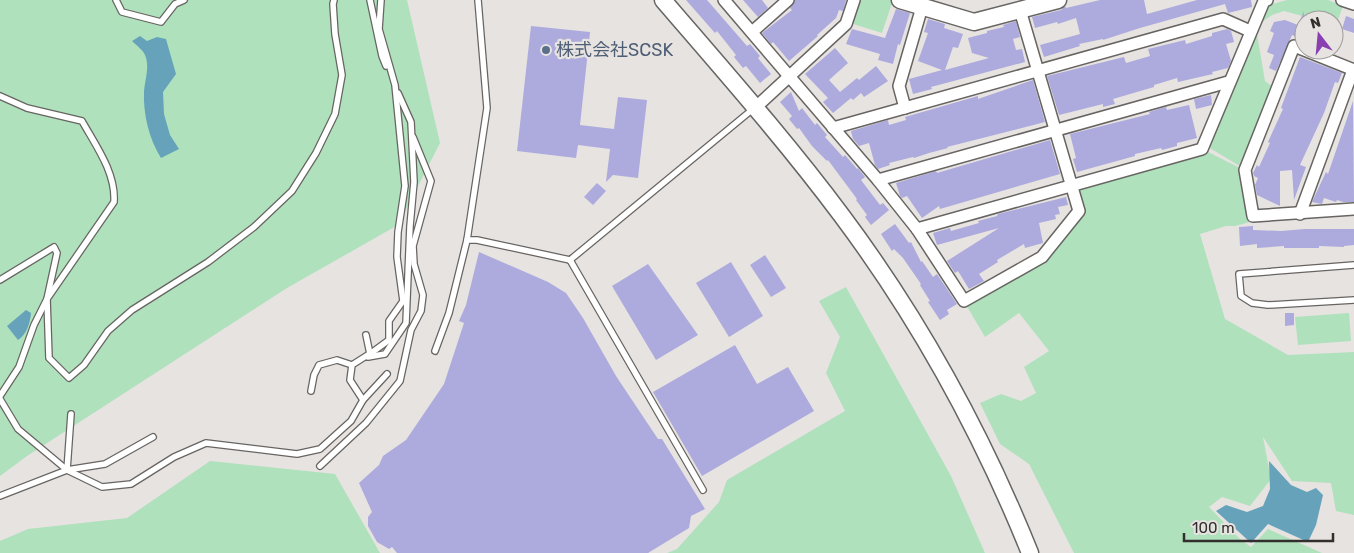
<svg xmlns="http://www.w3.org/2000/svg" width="1354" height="553" font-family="Rubik,'Noto Sans JP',sans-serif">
<rect width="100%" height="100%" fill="#e7e3e1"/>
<g fill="#afe1bd">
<polygon points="0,0 407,0 440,143 398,225 287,288 27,456 0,476"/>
<polygon points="855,0 893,0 882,33 850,23"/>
<polygon points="1287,0 1328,0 1343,6 1334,31 1334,20 1317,20 1284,11 1272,15 1262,22 1257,34 1265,81 1275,89 1243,168 1208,147 1265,9 1269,5"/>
<polygon points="1202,149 1244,170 1254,221 1235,226 1226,226 1200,234 1225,319 1288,355 1354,352 1354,515 1336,511 1331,483 1292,481 1263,437 1271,479 1250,506 1222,497 1209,507 1240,539 1251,547 1268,529 1322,553 1074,553 1029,464 1000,444 980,403 1001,394 1021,401 1036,393 1024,367 1049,351 1019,313 985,337 965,303 1044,258 1081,212 1073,187"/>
<polygon points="846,287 951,476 985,553 667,553 677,549 719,502 727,480 845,411 826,373 840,337 819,301"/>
<polygon points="1349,313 1351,341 1298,345 1295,317"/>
<polygon points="210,461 335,474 380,553 0,553 0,541 28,529 127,518"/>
</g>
<g fill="#66a3bb">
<path d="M 140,36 L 147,41 L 157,37 L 166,39 L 176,74 L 163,92 L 164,114 L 170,135 L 179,149 L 161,158 C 149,139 143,114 144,91 C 145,80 150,66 145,55 C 143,50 136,45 132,41 Z"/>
<path d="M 26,310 L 31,313 C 30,323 27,334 18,340 L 7,326 Z"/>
<polygon points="1269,461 1291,485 1307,492 1316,488 1323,495 1316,525 1308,542 1268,524 1251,543 1216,511 1226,505 1247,512 1263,506 1270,489"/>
</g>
<g fill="#adaadd">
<polygon points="686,0 707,0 747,46 750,44 760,56 758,58 771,74 760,83 746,66 743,68 734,57 736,55 717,31 715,33"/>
<polygon points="743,0 762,0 768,8 758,17"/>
<polygon points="795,0 846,0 843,11 839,10 836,18 817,35 818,36 789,61 773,42 771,44 762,33 792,10 790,8"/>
<polygon points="1100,0 1144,0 1147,14 1197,0 1251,0 1252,7 1228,13 1225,4 1140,28 1103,40 1103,39 1079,44 1080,46 1044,57 1040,45 1080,34 1076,18 1058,24 1057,22 1035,28 1032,17 1061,10 1065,6 1066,8"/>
<polygon points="896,9 910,13 900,45 898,44 893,64 878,60 880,54 846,44 852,29 885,38"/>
<polygon points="1304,11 1304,40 1292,35 1276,71 1269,68 1274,55 1267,52 1274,33 1270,31 1274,22 1285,20 1298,25"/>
<polygon points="1346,16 1354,19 1354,33 1342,29"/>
<polygon points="928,19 945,24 944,28 963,34 958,48 953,47 945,70 989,58 972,53 968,38 987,33 987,31 1004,27 1003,25 1016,21 1020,37 1013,39 1016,50 1022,49 1025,62 931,87 932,89 913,94 909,79 942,70 918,61 928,33 924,32"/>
<polygon points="531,26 590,32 580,125 614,129 618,97 647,100 638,178 613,175 606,182 610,149 578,145 576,158 517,151"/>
<polygon points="1227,29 1231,31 1234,42 1226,44 1231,61 1228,68 1212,72 1213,74 1178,82 1177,78 1154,85 1154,87 1113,99 1115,104 1103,107 1103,104 1059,115 1047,76 1124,57 1126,63 1150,56 1148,49 1185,40 1186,44 1212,36 1212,33"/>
<polygon points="835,48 848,63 829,80 840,92 857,78 859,80 876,66 888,81 864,97 861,93 853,100 851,98 833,113 823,102 828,98 805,74"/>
<polygon points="1300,57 1342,73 1338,83 1335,82 1324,113 1300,165 1306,167 1294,200 1292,170 1280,171 1280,206 1257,195 1255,185 1258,178 1254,176 1253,173 1257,165 1259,167 1270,143 1268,142 1283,109 1281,108"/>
<polygon points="1033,80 1045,122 947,147 948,148 929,153 914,158 913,157 889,163 890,165 878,169 875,165 869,143 859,146 853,139 851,131 888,120 889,125 906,120 905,117 978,96 978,99"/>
<polygon points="791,92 799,111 802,108 815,125 817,123 827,135 825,137 843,157 845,155 857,169 858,168 865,177 861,180 880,205 883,203 889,210 871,225 865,217 867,215 856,200 857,199 828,160 827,161 812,146 799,128 797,129 789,119 792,116 780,102"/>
<polygon points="1211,95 1212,105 1196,109 1194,99"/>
<polygon points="1353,101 1354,202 1343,202 1337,200 1336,202 1324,198 1322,204 1312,202 1326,172 1328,174"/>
<polygon points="1189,105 1197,138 1177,143 1177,146 1162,150 1161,148 1135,154 1135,156 1077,172 1073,159 1076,158 1070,134 1150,114 1149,112 1162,108 1166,107 1167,110"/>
<polygon points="1050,140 1060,174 940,209 939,206 922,218 907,196 902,198 900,196 896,183 936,171 937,173"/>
<polygon points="597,183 606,191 593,205 584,197"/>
<polygon points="1066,197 1068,205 1058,207 1060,214 1055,215 1056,219 1039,223 1043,243 1025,248 1024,244 997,260 998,262 979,274 984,281 969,289 958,271 955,273 947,261 999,228 937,245 933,233 950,228 951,231 979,223 978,221 997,216 998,214"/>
<polygon points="895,224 909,243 911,242 921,262 922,261 933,277 937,274 957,304 947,310 949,314 940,320 928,302 930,301 920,285 921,284 903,258 894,249 892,251 881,234"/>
<polygon points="1253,226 1253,230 1281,231 1305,229 1354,229 1354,245 1344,246 1344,247 1319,246 1319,248 1284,248 1284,246 1257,248 1257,244 1240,246 1239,227"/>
<polygon points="479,252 548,282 566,293 583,318 616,376 658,439 662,439 705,509 691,516 689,528 648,553 397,553 392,547 389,549 377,542 368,526 368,517 372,512 359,483 379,465 383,456 406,440 444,384 464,323 459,321 466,305"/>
<polygon points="765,255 786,288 771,297 750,265"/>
<polygon points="731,262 763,316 729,337 696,283"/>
<polygon points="648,264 698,335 656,360 612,286"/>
<polygon points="1285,313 1294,313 1294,325 1285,326"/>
<polygon points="735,345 757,384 788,367 814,411 702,476 653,392"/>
</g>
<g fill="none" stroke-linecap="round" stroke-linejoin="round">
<defs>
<g id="lane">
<polyline points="116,0 122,12 161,22 175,4 184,0"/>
<polyline points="370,0 382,56 386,66"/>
<path d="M 0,96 L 27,108 L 82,121 C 96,146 116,173 114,202 L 47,299 L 34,325 L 19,367 L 0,396"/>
<polyline points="467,240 477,240 570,260 753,109"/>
<polyline points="570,260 703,490"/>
<polyline points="1354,265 1239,274 1241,296 1252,303 1268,305 1354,300"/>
<polyline points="0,280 54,247 57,253 47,299 49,358 69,378 84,365 108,331 132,310 208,262 254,227 292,191 316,153 335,114 342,75 335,34 333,4 334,0"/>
<polyline points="366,335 370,354"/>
<polyline points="435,351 449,313 467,240 487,108 478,0"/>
<polyline points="368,357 385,354 406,323 410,226 414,182 411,122 398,93"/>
<polyline points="311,391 314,375 319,365 337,360 352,365"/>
<polyline points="0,399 18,429 67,470 102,487 131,484 174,457 206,443 297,454 320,449 351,421 363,400 350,380 352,365 374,351 389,340 389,321 403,301 397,257 398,232 405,186 395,85 379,29 381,0"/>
<polyline points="363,400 387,374"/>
<polyline points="71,414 67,470 105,464 153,437"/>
<polyline points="320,466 366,423 400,381 411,330 421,311 423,295 414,264 413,246 431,181 413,137"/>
<polyline points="0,496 67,470"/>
</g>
<g id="street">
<polyline points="724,0 878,180 917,229 964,301 1042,257 1079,211 1020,10"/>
<polyline points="1342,0 1354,4"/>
<polyline points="752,32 788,0"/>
<polyline points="1354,70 1294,46 1245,170 1253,216 1354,209"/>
<polyline points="755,108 846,24 854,0"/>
<polyline points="905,108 899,86 922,7"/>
<polyline points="833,128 1223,19 1250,31"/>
<polyline points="878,180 1228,82"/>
<polyline points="1300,214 1353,70"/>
<polyline points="917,229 1202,149 1264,1 1267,0"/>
</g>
<g id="secondary">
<path d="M 663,0 C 724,71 786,141 842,216 C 919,319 982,434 1030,553"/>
<polyline points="900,0 974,22 1058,0"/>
</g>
</defs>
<use href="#lane" stroke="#676462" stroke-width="8"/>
<use href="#street" stroke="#676462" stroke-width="14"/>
<use href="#secondary" stroke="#676462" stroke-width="19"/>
<use href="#lane" stroke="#fff" stroke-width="5.5"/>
<use href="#street" stroke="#fff" stroke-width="11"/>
<use href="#secondary" stroke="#fff" stroke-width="16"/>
</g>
<circle fill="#5c6f8a" stroke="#e7e3e1" stroke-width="2" cx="546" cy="50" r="5"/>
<g text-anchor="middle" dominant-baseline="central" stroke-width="4.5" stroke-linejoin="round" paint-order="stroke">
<g font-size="18" fill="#4e5e75" stroke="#e7e3e1" text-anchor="start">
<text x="556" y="50">株式会社SCSK</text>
</g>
</g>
<g transform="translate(1319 35) rotate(344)"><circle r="24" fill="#e7e3e1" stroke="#9e9b9a"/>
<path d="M0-4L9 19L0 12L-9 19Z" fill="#893fb1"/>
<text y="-8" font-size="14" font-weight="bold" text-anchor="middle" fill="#31302f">N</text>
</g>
<path d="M1184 533v8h149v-8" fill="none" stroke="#31302f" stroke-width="2.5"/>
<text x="1192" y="533" font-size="15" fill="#31302f" stroke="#e7e3e1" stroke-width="4" paint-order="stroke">100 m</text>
</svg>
